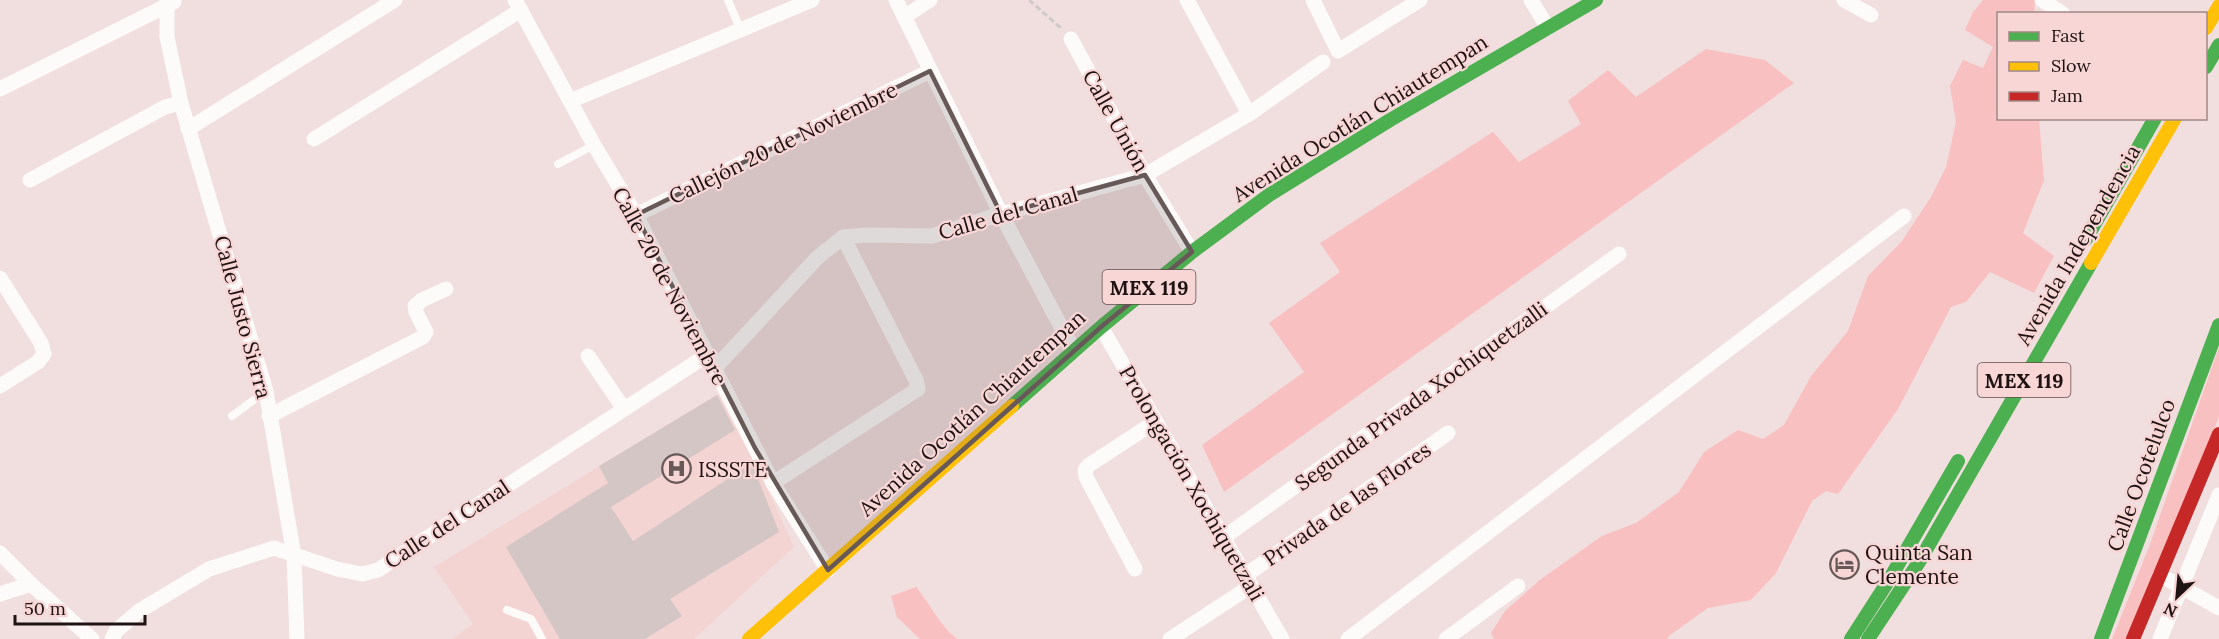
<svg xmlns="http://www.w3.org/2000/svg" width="2219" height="639" font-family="Lora,serif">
<rect width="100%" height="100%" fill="#f1dede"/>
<polygon fill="#f4d4d3" points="723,391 794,547 694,639 452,639 473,624 434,567"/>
<g fill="#f9c0c1">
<polygon points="1983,0 2035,0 2034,13 1998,14 1998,118 2039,119 2044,180 2023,233 2054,256 2034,293 1990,272 1966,302 1951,307 1898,409 1838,494 1826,491 1812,501 1776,573 1751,600 1708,608 1670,635 1667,639 1494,639 1491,633 1505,611 1541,579 1602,536 1636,523 1679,492 1704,452 1738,430 1763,439 1784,425 1811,376 1848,331 1868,276 1902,241 1931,197 1946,167 1956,122 1950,86 1963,60 1983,68 1993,47 1965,30 1973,12"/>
<polygon points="1706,49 1765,60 1794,83 1224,492 1202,445 1304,372 1269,323 1340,272 1320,243 1493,132 1519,162 1581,124 1568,101 1608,70 1636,97"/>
<polygon points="2219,347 2219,417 2129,639 2112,639 2149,547"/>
<path d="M 916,587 C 931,605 939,625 957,639 L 920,639 L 897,617 L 891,596 Z"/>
</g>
<polygon fill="#d5c6c6" points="717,395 735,430 611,507 633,541 752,463 779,532 670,599 682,616 645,639 560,639 506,547 608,483 599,466"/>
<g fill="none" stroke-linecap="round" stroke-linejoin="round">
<polyline stroke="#d0caca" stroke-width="3" stroke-dasharray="6 3" stroke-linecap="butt" points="1029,0 1062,29"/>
<g stroke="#fdfafa" stroke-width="8">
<polyline points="728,0 740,29"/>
<polyline points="558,164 594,145"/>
<polyline points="232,416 266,391"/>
<polyline points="507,610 531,619 542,639"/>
</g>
<g stroke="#fdfafa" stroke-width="15">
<polyline points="167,0 167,37 181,103 266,391 294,556 297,639"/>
<polyline points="515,0 594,145 636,215 773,483 828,570"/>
<polyline points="896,0 1001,214 1074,351"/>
<polyline points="1187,0 1249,114"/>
<polyline points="1313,0 1338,51 1420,0"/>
<polyline points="1531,0 1548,28"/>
<polyline points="1844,0 1871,15"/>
<polyline points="2042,0 2063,14"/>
<polyline points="904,17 930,0"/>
<polyline points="1071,39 1145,175 1192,252"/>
<polyline points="0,89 174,2"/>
<polyline points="570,101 812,0"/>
<polyline points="188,129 395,0"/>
<polyline points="314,139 521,10"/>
<polyline points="30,180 165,107 181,103"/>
<polyline points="636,215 930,71"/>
<polyline points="0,278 41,343 44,354 38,362 0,386"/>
<polyline points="1101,327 1282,639"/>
<polyline points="588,356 624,409"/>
<polyline points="714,369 818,257 843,237 866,235 932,236 1001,214 1145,175 1249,114 1323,62"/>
<polyline points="269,416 423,337 426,332 416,312 415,306 422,300 446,289"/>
<polyline points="773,483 918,389 916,380 843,237"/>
<polyline points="1223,538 1619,254"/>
<polyline points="0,553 31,584 92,639"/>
<polyline points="1135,569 1086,477 1085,470 1089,465 1155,422"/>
<polyline points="1246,575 1448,433"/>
<polyline points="2160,575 2219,608"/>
<polyline points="0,594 31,584"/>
<polyline points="112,639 116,631 139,611 209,569 274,548 337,569 362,574 378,570 707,355"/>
<polyline points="1170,639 1251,586"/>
<polyline points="1348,639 1904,216"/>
<polyline points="1446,639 1518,586"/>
<polyline points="2160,639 2219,495"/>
</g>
<g stroke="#4caf50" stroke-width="14">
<polyline points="2206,67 2219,45"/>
<polyline points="2086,239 2155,118"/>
<polyline points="1012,406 1101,327 1192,252 1269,195 1390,120 1596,0"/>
<polyline points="1851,639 1889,580 1958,461"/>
<polyline points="1868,639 1919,562 2091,263"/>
<polyline points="2101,639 2219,325"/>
</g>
<g stroke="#ffc107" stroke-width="14">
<polyline points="2206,28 2219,6"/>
<polyline points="2091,263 2175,118"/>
<polyline points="749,639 1012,406"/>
</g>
<polyline stroke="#c62828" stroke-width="14" points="2133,639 2219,434"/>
</g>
<path fill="#685959" fill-opacity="0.2" stroke="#685959" stroke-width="4.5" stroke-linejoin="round" d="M 930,71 L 1001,214 L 1145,175 L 1192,252 L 1101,327 L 828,570 L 755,448 L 636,215 Z"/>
<defs>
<symbol id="hospital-ring" viewBox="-11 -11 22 22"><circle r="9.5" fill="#f9d6d6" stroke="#685959" stroke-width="1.5"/><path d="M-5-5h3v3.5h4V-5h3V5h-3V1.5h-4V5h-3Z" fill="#685959"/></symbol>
<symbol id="hotel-ring" viewBox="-11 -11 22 22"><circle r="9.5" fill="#f9d6d6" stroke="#685959" stroke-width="1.5"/><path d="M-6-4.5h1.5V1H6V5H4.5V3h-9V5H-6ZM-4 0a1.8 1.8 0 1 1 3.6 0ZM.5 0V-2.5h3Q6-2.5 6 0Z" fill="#685959"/></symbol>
</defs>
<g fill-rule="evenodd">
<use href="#hospital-ring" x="660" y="452" width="33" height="33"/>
<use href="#hotel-ring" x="1828" y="548" width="33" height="33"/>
</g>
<g text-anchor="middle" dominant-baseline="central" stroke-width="4.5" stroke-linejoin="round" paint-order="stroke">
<g fill="#f9d6d6" stroke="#604d4d" stroke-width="1.5">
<rect x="1102.5" y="270" width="93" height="34" rx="4.5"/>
<rect x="1977.5" y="363" width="93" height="34" rx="4.5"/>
</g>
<g font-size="20" font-weight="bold" fill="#1e1212">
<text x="1149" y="287">MEX 119</text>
<text x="2024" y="380">MEX 119</text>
</g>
<g font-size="21" fill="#1e1212" stroke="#f9d6d6">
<text transform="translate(1360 118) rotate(-32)">Avenida Ocotlán Chiautempan</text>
<text transform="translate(1116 121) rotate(61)">Calle Unión</text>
<text transform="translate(783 143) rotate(-26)">Callejón 20 de Noviembre</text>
<text transform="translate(1008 213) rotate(-16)">Calle del Canal</text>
<text transform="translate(2078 245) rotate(-60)">Avenida Independencia</text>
<text transform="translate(670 286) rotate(62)">Calle 20 de Noviembre</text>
<text transform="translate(243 317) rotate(75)">Calle Justo Sierra</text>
<text transform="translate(1421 396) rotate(-36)">Segunda Privada Xochiquetzalli</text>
<text transform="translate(972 413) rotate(-42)">Avenida Ocotlán Chiautempan</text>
<text transform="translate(2141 475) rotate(-70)">Calle Ocotelulco</text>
<text transform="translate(1192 483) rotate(60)">Prolongación Xochiquetzali</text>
<text transform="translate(1347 504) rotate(-35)">Privada de las Flores</text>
<text transform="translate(447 524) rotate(-33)">Calle del Canal</text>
</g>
<g font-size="21" fill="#1e1212" stroke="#f9d6d6" text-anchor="start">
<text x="698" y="469">ISSSTE</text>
<text x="1865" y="552">Quinta San<tspan x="1865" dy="24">Clemente</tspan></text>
</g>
</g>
<rect x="1997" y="12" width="210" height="108" fill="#f9d6d6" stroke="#a18888" stroke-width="1.5"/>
<rect x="2009" y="32" width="30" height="9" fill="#4caf50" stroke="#a18888" stroke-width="1.5"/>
<text x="2051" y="42" font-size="18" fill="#1e1212">Fast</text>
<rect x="2009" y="62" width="30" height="9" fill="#ffc107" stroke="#a18888" stroke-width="1.5"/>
<text x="2051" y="72" font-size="18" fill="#1e1212">Slow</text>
<rect x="2009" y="92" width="30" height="9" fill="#c62828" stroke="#a18888" stroke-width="1.5"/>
<text x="2051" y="102" font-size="18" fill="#1e1212">Jam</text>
<g transform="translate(2177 597) rotate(206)" stroke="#f9d6d6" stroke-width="4.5" paint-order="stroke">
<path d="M0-4.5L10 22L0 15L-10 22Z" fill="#1e1212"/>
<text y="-9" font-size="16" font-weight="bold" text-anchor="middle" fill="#1e1212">N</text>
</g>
<path d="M15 615v9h130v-9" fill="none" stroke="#1e1212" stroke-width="3"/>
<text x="24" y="615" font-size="18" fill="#1e1212" stroke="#f9d6d6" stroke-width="4.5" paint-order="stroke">50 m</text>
</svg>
